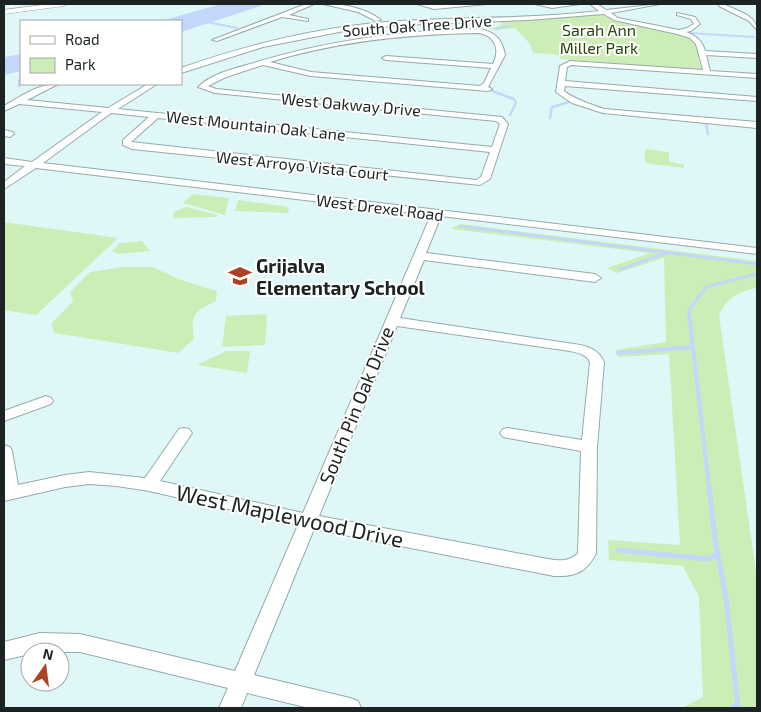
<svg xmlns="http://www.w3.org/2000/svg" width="761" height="712" font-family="'Exo 2',sans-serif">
<rect width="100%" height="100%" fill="#e0f7f7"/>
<g fill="#cdedb7">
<path d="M 597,15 C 609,15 619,22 631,25 C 652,29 676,30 695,42 L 701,69 L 695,70 L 560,59 L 560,55 L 533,53 L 530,44 L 515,28 L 495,30 L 491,29 L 502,24 L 499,21 Z"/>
<polygon points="645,149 669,152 669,161 684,165 684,168 645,163"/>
<polygon points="193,194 229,198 225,215 183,203"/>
<polygon points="238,200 289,207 288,213 235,211"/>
<polygon points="186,207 218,215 217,217 173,218 174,212"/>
<polygon points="4,222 118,238 36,315 4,310"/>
<path d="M 460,224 L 757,261 L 757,288 C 740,290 724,300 719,316 L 757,578 L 757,708 L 682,708 L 703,697 L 699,597 L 683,566 L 609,560 L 608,540 L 680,545 L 669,354 L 619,357 L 616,350 L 666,342 L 664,258 L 617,273 L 607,268 L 650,253 L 451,229 Z"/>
<polygon points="142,241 150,251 119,254 112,251 120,243"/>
<path d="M 124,267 L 153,267 L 178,279 L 217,291 L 216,301 C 193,312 191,315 194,339 L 178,353 L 55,333 L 51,324 L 73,301 L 70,292 L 90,272 Z"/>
<polygon points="267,314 265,345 222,347 226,316"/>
<polygon points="226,351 250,351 247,373 197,365"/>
</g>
<g fill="#c2d7f9">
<polygon points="221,4 267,4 181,32 181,21 161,21"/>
<polygon points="21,54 21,71 4,75 4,57"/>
</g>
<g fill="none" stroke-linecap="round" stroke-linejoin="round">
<g stroke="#c2d7f9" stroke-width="2">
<polyline points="4,4 6,4"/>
<polyline points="207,22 237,28"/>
<polyline points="496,29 509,26"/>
<polyline points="689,33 754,37"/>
<polyline points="20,79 21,66"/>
</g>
<g stroke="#c2d7f9" stroke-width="2.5">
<polyline points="19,86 20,78"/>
<polyline points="492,91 514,99 516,103 510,115"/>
<polyline points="550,118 552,107 569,102"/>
<polyline points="706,123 708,134"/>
</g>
<g stroke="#c2d7f9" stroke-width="3">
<polyline points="460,226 757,264"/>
<polyline points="621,269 666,253"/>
<polyline points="689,314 689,310 706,287 757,274"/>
</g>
<g stroke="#c2d7f9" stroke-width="4">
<polyline points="689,313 709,487"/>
<polyline points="618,353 693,347"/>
</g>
<g stroke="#c2d7f9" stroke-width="5">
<polyline points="709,486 715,539 726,598 738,708"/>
<polyline points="618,550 708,559 718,554"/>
<polyline points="730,708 738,705"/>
</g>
<defs>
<g id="minor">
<polygon points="306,4 314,4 289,15 308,19 308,21 282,17 217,41 212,40"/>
<path d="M 323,4 C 342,3 366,8 381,20 L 376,21 L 358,12 Z"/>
<polygon points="417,4 487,4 434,9"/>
<polygon points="535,4 580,4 552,8"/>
<path d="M 590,4 L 597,4 L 606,10 L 660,4 L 611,13 L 618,18 L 679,30 L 687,28 L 694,24 L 691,19 L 677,15 L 677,13 L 695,17 L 700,24 L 691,31 L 686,32 C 696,36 702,40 705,51 L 757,54 L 757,58 L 706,55 L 710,71 L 757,74 L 757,78 L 571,65 L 567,67 L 565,81 L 757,97 L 757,101 L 565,86 L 564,91 C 576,100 590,104 604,109 L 757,122 L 757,128 L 603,113 L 572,103 L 556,92 L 560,66 L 570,61 L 703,70 L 696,44 L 690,38 L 677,34 L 614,20 L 604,14 L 528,20 L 399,25 L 344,31 L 263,47 L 181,73 L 181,68 C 252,43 324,26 399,21 C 466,17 533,19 599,11 Z"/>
<path d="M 719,4 L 723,4 C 735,10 757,15 757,30 L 749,21 L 719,6 Z"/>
<path d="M 480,29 C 496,33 502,39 505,55 L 488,87 L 492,89 L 488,91 L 311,76 L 263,65 L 226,77 L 208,86 L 216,89 L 502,117 L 508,124 L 490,179 L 480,185 L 132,149 L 123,145 L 123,140 L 149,117 L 111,113 L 43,163 L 757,248 L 757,254 L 441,216 L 426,253 L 595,274 L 601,278 L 595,282 L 424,260 L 400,318 L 574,344 C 588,346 598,349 604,362 L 597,447 L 596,553 C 587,572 575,577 554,576 L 314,529 L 254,675 L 350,698 L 358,701 L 361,708 L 309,708 L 247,693 L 241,708 L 219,708 L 228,688 L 80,652 L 30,652 L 30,654 L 4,660 L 4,642 L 40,633 L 80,634 L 235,671 L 298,525 L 149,491 L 117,486 L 89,484 L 65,487 L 4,501 L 4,445 L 10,447 L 12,451 L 18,485 L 65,475 L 89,472 L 145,478 L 179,429 L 184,428 L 189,429 L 192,433 L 160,481 L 303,513 L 431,215 L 36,168 L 4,189 L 4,182 L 25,166 L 4,164 L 4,158 L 32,162 L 102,112 L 19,104 L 4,111 L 4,106 C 21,96 38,84 58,84 L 27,100 L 108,108 L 148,84 L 157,84 L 118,109 L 492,147 L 500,124 L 496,121 L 215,93 L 198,87 C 211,74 233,69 250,64 C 325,41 401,30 480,29 ZM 480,33 C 496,37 500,50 493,64 L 386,56 L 382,58 L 386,60 L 491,68 L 484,83 L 480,86 L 311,72 L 270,62 C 338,41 409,34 480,33 ZM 158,118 L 490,152 L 481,177 L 476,180 L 131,142 ZM 397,326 L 570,351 C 578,353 586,354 590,362 L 582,440 L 508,428 L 503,429 L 500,433 L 503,437 L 508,438 L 581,451 L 578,553 C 569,562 560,561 548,559 L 319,516 Z"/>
<polygon points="4,130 13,132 14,134 10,137 4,136"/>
<polygon points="46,396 51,398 53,401 51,404 4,421 4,411"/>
</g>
<polygon id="major" points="49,4 68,4 64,6 4,14 4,10"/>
</defs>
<use href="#minor" stroke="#94abaa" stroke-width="2"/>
<use href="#major" stroke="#94abaa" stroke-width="1"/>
<use href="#minor" fill="#fff" fill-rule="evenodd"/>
<use href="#major" fill="#fff" fill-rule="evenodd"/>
</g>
<defs>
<symbol id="school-bare" viewBox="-9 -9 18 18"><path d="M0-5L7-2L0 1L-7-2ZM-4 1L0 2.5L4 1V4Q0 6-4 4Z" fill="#aa4223" stroke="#fff" stroke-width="2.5" paint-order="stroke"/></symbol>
</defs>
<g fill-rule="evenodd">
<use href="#school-bare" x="224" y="260" width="32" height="32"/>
</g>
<g text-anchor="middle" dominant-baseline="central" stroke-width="4" stroke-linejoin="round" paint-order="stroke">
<g font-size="16" fill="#1b2323" stroke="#fff">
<text transform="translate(417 25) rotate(-4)">South Oak Tree Drive</text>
<text transform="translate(351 104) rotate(5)">West Oakway Drive</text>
<text transform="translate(256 125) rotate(6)">West Mountain Oak Lane</text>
<text transform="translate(302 165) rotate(6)">West Arroyo Vista Court</text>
<text transform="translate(380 207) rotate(7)">West Drexel Road</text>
</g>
<g font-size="16" fill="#284607" stroke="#fff">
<text x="599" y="29">Sarah Ann<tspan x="599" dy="18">Miller Park</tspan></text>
</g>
<g font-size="19" font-weight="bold" fill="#1b2323" stroke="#fff" text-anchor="start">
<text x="256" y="265">Grijalva<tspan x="256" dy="22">Elementary School</tspan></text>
</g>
<g font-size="19" fill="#1b2323" stroke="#fff">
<text transform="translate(356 405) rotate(-68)">South Pin Oak Drive</text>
</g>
<g font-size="22" fill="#1b2323" stroke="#fff">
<text transform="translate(290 515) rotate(12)">West Maplewood Drive</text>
</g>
</g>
<rect width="761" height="712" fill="none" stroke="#1b2323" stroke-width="10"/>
<rect x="20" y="20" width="162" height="65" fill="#ffffff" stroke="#a4a7a7"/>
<rect x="30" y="36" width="25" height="8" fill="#ffffff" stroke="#a4a7a7"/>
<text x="65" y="45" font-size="15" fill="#1b2323">Road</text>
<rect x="30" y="58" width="25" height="15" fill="#cdedb7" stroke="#a4a7a7"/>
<text x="65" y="70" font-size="15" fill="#1b2323">Park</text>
<g transform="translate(45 667) rotate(14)"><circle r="24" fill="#ffffff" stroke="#a4a7a7"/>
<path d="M0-4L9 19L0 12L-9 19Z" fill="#aa4223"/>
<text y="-8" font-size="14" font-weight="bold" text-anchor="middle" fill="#1b2323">N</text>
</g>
</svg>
